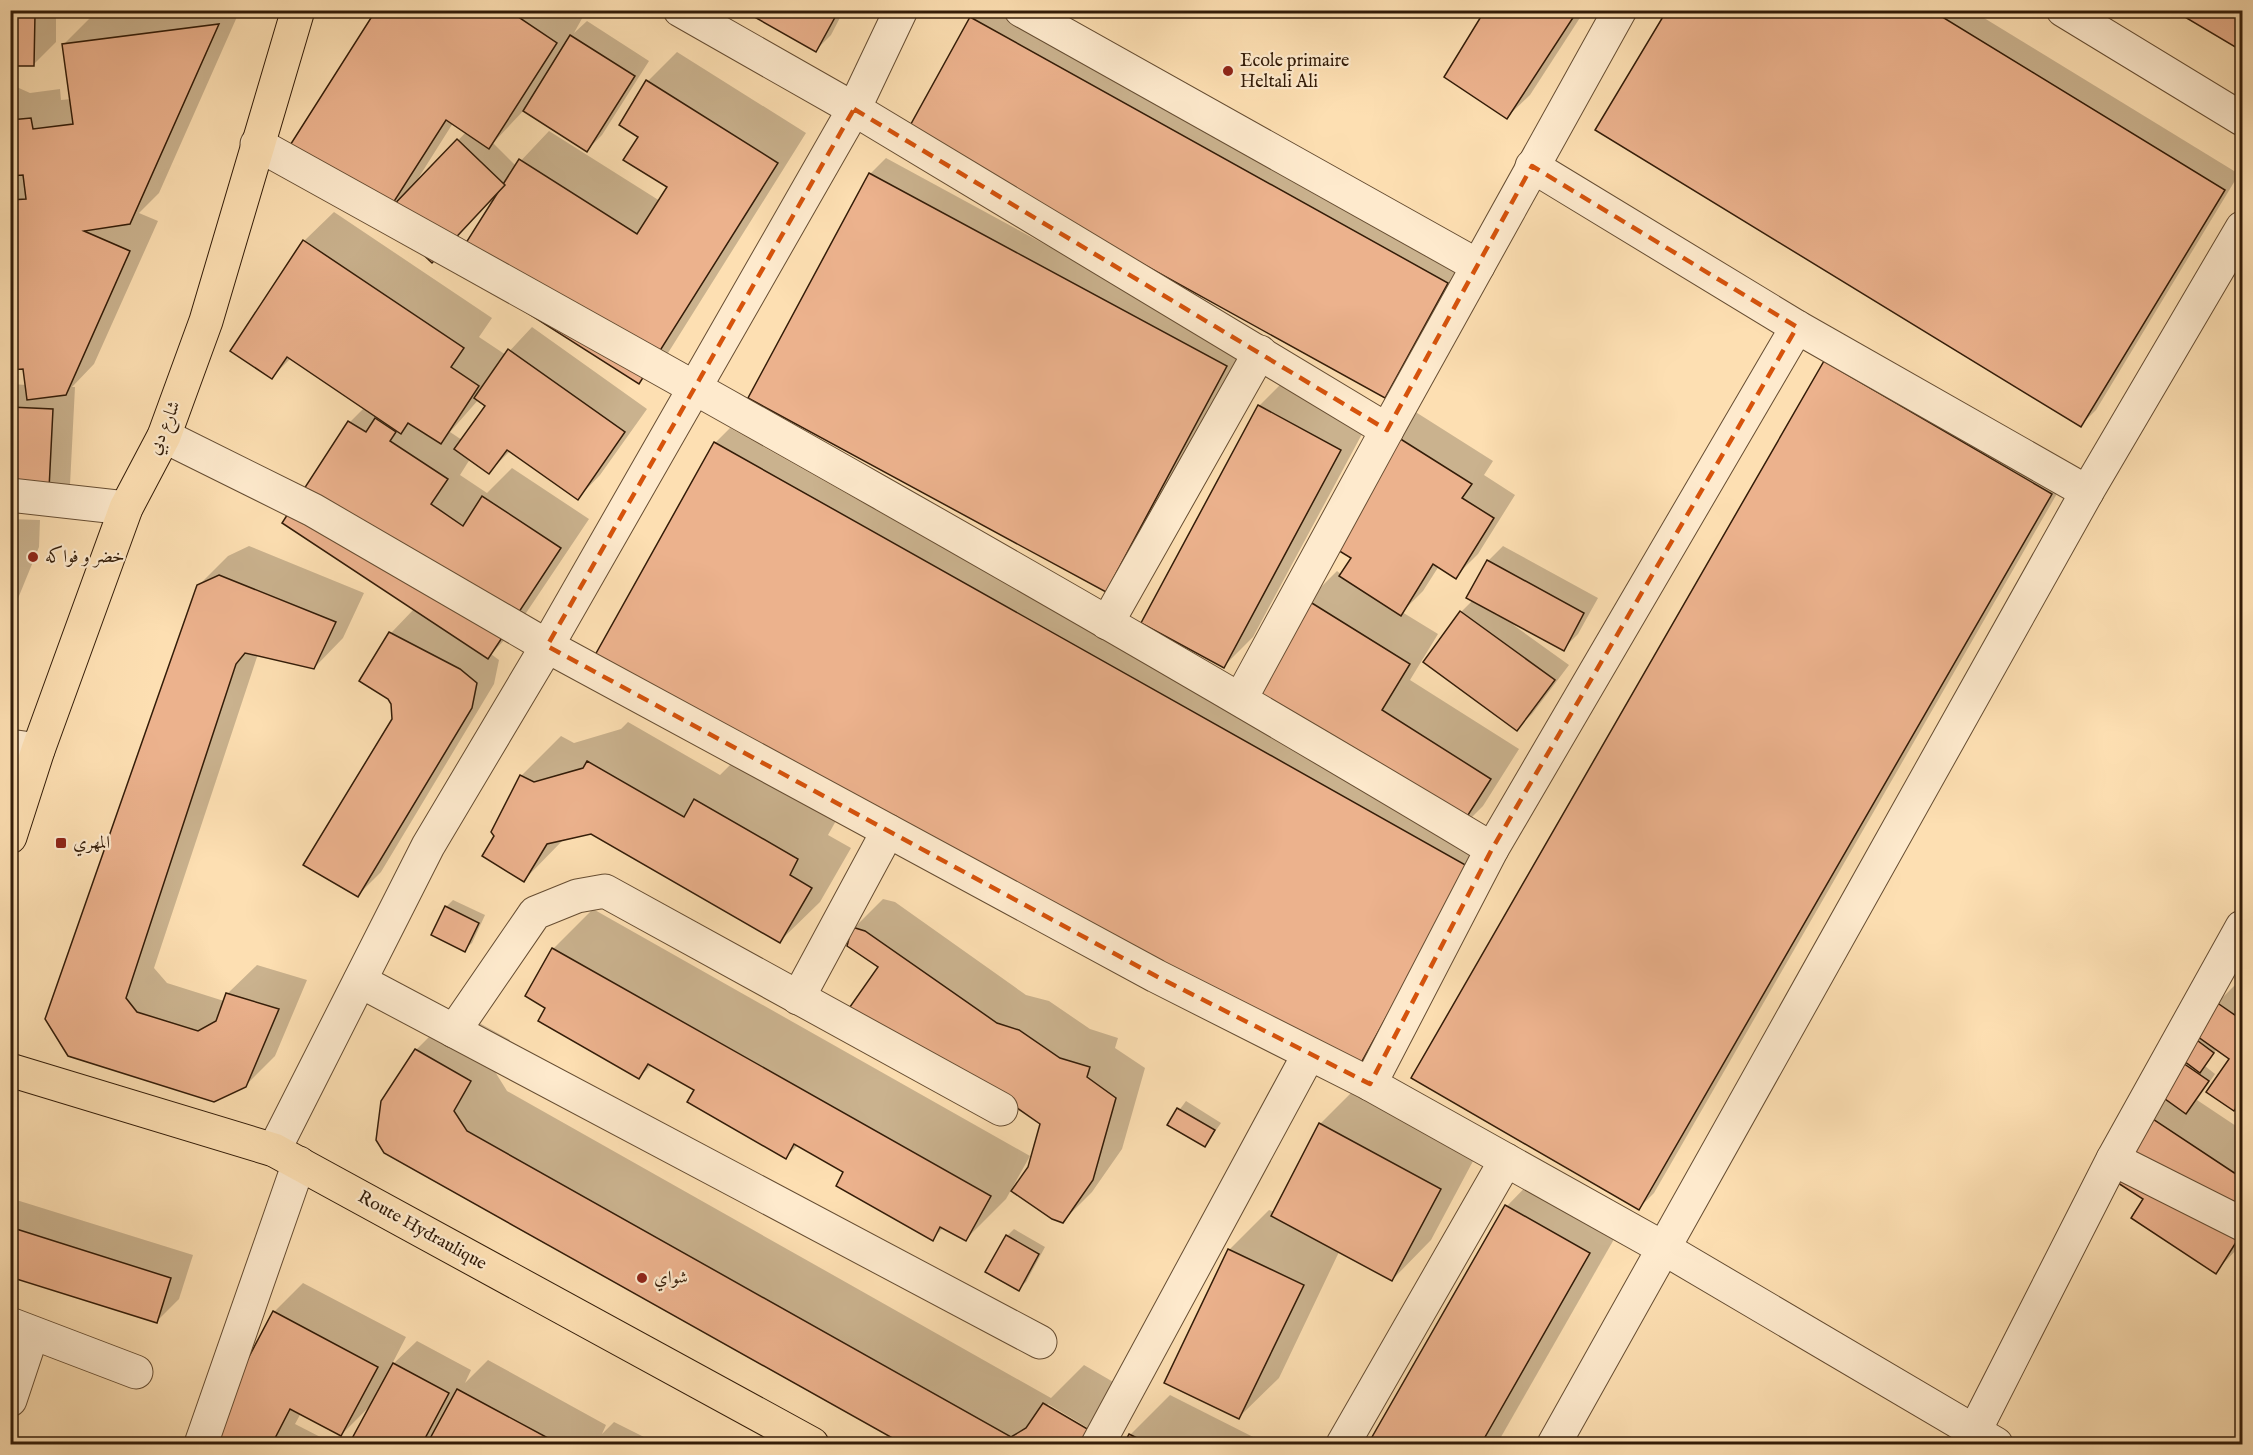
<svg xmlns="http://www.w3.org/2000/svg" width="2253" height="1455" font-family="'IM FELL English',Amiri,serif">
<rect width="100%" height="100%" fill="#fddfb2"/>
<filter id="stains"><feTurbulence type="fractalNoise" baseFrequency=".00333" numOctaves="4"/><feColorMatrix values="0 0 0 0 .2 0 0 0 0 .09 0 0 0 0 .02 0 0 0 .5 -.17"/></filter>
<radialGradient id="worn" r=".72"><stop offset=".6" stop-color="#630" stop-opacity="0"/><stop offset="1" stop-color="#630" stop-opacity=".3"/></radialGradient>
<g fill="#0003" fill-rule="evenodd">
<polygon points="10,10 56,10 56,42 33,65 15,65 15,74 10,78"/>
<polygon points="133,10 240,10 159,193 139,213 158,221 94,364 72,387 75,387 70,485 48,507 10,506 10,384 27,385 25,367 10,369 10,84 30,93 60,89 61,100 71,99 63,45 92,16"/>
<path d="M 378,10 L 582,10 L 585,13 L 574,33 L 587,21 L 649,61 L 602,135 L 587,150 L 524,110 L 493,143 L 516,166 L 549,131 L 660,201 L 669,187 L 640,137 L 621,124 L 648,81 L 677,52 L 806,133 L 668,353 L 639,382 L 499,192 L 386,216 ZM 453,123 L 466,132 L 415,186 L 414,185 Z"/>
<polygon points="745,10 844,10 831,35 816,50"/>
<polygon points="979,10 1000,10 1462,267 1400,381 1385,396 971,18"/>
<polygon points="1488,10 1585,10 1530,95 1507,117"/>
<polygon points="1669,10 1971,10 2239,174 2096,410 2081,425"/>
<polygon points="2176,10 2242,10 2242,49"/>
<polygon points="886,158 1241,351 1121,575 1106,590 750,398 871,173"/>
<path d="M 334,212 L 492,318 L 479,337 L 506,355 L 532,327 L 647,409 L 600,475 L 578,498 L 511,450 L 489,472 L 470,459 L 460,475 L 487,493 L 512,468 L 589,519 L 516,628 L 491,654 L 499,660 L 494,684 L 381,872 L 358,895 L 394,720 L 392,703 L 389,698 L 361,681 L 391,633 L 414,609 L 350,422 L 364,408 L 291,358 L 272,377 L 304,241 ZM 479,399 L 487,406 L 462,440 L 450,432 Z"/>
<polygon points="1825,362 2066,478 1654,1193 1639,1208"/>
<polygon points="1288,377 1369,421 1253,637 1224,666 1259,406"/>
<polygon points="1414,411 1493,461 1484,475 1515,495 1478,554 1455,577 1439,566 1423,591 1402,612 1438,634 1410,680 1519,749 1483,806 1454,835 1483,852 1364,1066 715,443 730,428 1408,809 1308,600 1337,571 1342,575 1353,558 1325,541"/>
<polygon points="10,519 40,520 39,547 10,618"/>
<polygon points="249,546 364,593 343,638 314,668 258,654 154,968 167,983 224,1001 227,994 257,965 307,980 275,1056 245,1086 69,1055 198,586 228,556"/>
<polygon points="1503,546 1598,598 1578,634 1563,649 1512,624 1569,665 1532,714 1517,729 1461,612 1473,600 1488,561"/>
<polygon points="628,722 720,775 735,760 837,819 828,835 851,848 820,902 780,941 592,833 565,838 524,880 496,836 521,776 561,736 574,743 621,729"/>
<polygon points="883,899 895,902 1026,995 1049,1001 1090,1029 1118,1038 1115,1048 1145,1068 1122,1149 1092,1192 1063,1221 1029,1168 1042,1123 880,967 854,928"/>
<polygon points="453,900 485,915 472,943 464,950 446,907"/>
<polygon points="593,909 1030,1156 1006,1199 966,1239 944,1227 932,1239 845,1172 798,1145 786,1157 696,1089 652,1065 639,1077 547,1007 527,995 553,949"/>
<polygon points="2240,980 2242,982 2242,1101 2234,1109 2231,1059 2217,1049 2205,1066 2215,1074 2197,1100 2242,1130 2242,1244 2215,1272 2145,1199 2109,1176 2217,1003"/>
<path d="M 456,1010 L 510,1040 L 494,1070 L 507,1091 L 1051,1398 L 1084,1365 L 1134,1394 L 1104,1444 L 906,1444 L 385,1152 L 383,1102 L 416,1050 ZM 1048,1404 L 1103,1437 L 1101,1439 L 1046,1407 Z"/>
<polygon points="1360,1084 1480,1148 1431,1240 1392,1280 1339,1252 1279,1378 1239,1417 1229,1250 1269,1210 1275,1212 1320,1124"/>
<polygon points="1186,1101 1221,1123 1205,1146 1169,1124"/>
<polygon points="1546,1166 1629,1213 1497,1444 1370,1444 1507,1206"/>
<polygon points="10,1198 193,1255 179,1299 157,1321 10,1275"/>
<polygon points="1014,1229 1045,1247 1026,1282 1018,1289 1007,1236"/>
<polygon points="303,1283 406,1337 391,1366 417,1341 471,1370 465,1383 488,1360 606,1425 602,1434 614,1422 658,1444 351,1444 373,1403 341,1435 301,1413 295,1424 334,1444 205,1444 274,1312"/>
<polygon points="1170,1395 1267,1444 1125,1444 1130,1435"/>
</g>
<g fill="#ecb28d" stroke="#331c08" stroke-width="1.5">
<polygon points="161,10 221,10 221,17 160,14"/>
<polygon points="376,10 508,10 557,43 489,149 446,120 379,225 280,161"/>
<polygon points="742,10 839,10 816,52"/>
<polygon points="1485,10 1578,10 1507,119 1444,77"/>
<polygon points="1667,10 1931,10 2225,190 2081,427 1595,130"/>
<polygon points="2173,10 2242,10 2242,51"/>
<polygon points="10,14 35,14 34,66 10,66"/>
<polygon points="970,17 1448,283 1385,398 906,133"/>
<polygon points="219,24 130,224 84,231 130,251 66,395 27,400 23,369 10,370 10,200 26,199 23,175 10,176 10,120 31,118 33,129 73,124 62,44"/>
<polygon points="570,35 635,76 587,152 523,111"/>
<polygon points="646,80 778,163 639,384 452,265 519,159 637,234 667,187 623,160 638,137 619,125"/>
<polygon points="457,139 505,185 432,263 383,216"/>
<polygon points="869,173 1227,366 1106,592 748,398"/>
<polygon points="303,240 464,348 451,367 479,386 441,444 408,423 401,434 287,357 272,379 230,351"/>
<polygon points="508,349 625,432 578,500 507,450 489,474 454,449 485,406 474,398"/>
<polygon points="1824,361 2052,494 1639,1210 1411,1078"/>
<polygon points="1258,405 1341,450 1224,668 1141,623"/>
<polygon points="10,407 53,409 48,509 10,507"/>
<polygon points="375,418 396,432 390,441 448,479 431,504 463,526 482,496 561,548 488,659 282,523 348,421 366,432"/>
<polygon points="1391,433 1472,484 1462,498 1494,518 1456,579 1433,564 1401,616 1339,576 1351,558 1323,541"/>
<polygon points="714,442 1469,867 1350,1083 594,657"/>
<polygon points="1487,560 1584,613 1564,651 1466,598"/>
<polygon points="219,575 336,622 314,669 245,653 236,664 126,998 137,1012 198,1031 216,1021 226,993 279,1009 246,1087 214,1102 68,1056 45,1019 197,585"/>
<polygon points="1307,600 1410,664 1382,710 1491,779 1454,837 1242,704"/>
<polygon points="1460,611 1555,680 1517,731 1423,662"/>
<polygon points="389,632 460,669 477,683 472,708 358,897 303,865 392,719 391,704 388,699 359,681"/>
<polygon points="587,761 684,817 694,799 798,859 790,875 812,888 780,943 591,834 547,844 524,882 482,856 494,836 491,832 520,775 534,782 583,768"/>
<polygon points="445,906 479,923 465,952 431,935"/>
<polygon points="852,927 865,931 997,1023 1019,1030 1060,1058 1090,1067 1087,1077 1116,1098 1093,1180 1063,1223 1052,1219 1011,1191 1028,1167 1040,1124 987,1087 845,1014 878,967 847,946"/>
<polygon points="552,948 991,1196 966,1241 940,1227 933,1241 836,1186 843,1172 794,1144 786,1159 687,1102 694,1090 648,1064 639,1079 538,1021 545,1008 525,996"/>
<polygon points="2216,1002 2242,1020 2242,1099 2234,1111 2206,1092 2229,1059 2194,1034"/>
<polygon points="2194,1038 2214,1053 2200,1073 2180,1058"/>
<polygon points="415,1049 471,1081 454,1111 467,1131 1011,1437 1026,1428 1043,1403 1096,1434 1089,1444 903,1444 384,1153 376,1140 381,1101"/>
<polygon points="2177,1059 2209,1081 2186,1114 2154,1091"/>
<polygon points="1177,1108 1215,1130 1205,1147 1167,1125"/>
<polygon points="2147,1115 2242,1178 2242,1238 2240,1236 2216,1274 2131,1218 2143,1199 2107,1176"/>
<polygon points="1319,1123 1441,1189 1392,1281 1271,1216"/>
<polygon points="1505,1205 1590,1253 1481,1444 1368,1444"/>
<polygon points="10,1227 171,1278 157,1323 10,1277"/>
<polygon points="1006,1235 1039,1254 1019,1291 985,1272"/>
<polygon points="1228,1249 1304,1285 1239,1419 1164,1383"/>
<polygon points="273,1311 378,1367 341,1436 290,1409 272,1444 203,1444"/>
<polygon points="393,1363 449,1393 422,1444 349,1444"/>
<polygon points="457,1389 559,1444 427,1444"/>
<polygon points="1129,1434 1149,1444 1124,1444"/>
</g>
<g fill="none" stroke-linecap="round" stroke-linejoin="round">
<defs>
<g id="minor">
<polyline points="680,10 854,109 1387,430 1620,10"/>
<polyline points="1021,10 1478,266"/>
<polyline points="2063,10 2242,119"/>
<path d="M 257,144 C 672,374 1086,605 1492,849 L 1797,327"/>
<polyline points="1532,166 1797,327 2087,492"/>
<polyline points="164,436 313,510 547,646 1156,976 1370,1084 1665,1249 1996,1444"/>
<polyline points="10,495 126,508"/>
<polyline points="1107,623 1260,352"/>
<polyline points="1241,698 1387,430"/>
<polyline points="10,746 38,750"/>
<polyline points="360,981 1040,1342"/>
<polyline points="798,998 888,831"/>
<polyline points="454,1031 535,913 577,896 605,891 1001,1109"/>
<polyline points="1370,1084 1492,849"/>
<polyline points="274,1150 428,846 547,646 854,109 901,10"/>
<polyline points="2113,1159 2242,1224"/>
<polyline points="10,1324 136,1372"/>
<polyline points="10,1400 32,1334"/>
<polyline points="201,1444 299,1163"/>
<polyline points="1098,1444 1309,1054"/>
<polyline points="1343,1444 1506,1160"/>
<polyline points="1554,1444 2087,492 2242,228"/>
<polyline points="1968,1444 2113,1159 2242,927"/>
</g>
<g id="major">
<polyline points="10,837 38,750 126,508 164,436 206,321 298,10"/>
<polyline points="10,1070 274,1150 812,1444"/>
</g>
</defs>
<use href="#minor" stroke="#664d32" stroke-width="35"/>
<use href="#major" stroke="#331c08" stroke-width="35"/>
<use href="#minor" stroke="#feeacd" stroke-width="33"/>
<use href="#major" stroke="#fddfb2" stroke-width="33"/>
</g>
<path fill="none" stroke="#d6530c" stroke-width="4.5" stroke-dasharray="12 8" stroke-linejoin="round" d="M 854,109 L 1387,430 L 1532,166 L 1797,327 L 1492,849 L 1370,1084 L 1156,976 L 547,646 Z"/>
<g fill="#8f2418" stroke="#feeacd" stroke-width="2">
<circle cx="1228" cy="71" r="6"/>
<circle cx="33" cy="557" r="6"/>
<rect x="55" y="837" width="12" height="12" rx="3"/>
<circle cx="642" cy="1278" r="6"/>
</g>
<g text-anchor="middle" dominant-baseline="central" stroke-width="4.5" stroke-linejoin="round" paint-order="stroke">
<g font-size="18" fill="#331c08" stroke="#feeacd" text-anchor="start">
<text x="1240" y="61">Ecole primaire<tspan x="1240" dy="21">Heltali Ali</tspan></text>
<text x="45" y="557">خضر و فواكه</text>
<text x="73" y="843">المهري</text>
<text x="654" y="1278">شواي</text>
</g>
<g font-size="18" fill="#331c08" stroke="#feeacd">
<text transform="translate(165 428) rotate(-67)">شارع دبي</text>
<text transform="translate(422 1231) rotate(29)">Route Hydraulique</text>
</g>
</g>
<rect width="2253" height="1455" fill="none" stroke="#fddfb2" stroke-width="36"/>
<rect x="12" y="12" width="2229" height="1431" fill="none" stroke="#331c08" stroke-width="3"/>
<rect x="18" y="18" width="2217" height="1419" fill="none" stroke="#331c08" stroke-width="1.5"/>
<rect width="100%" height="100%" filter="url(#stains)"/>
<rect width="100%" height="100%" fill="url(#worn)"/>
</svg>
